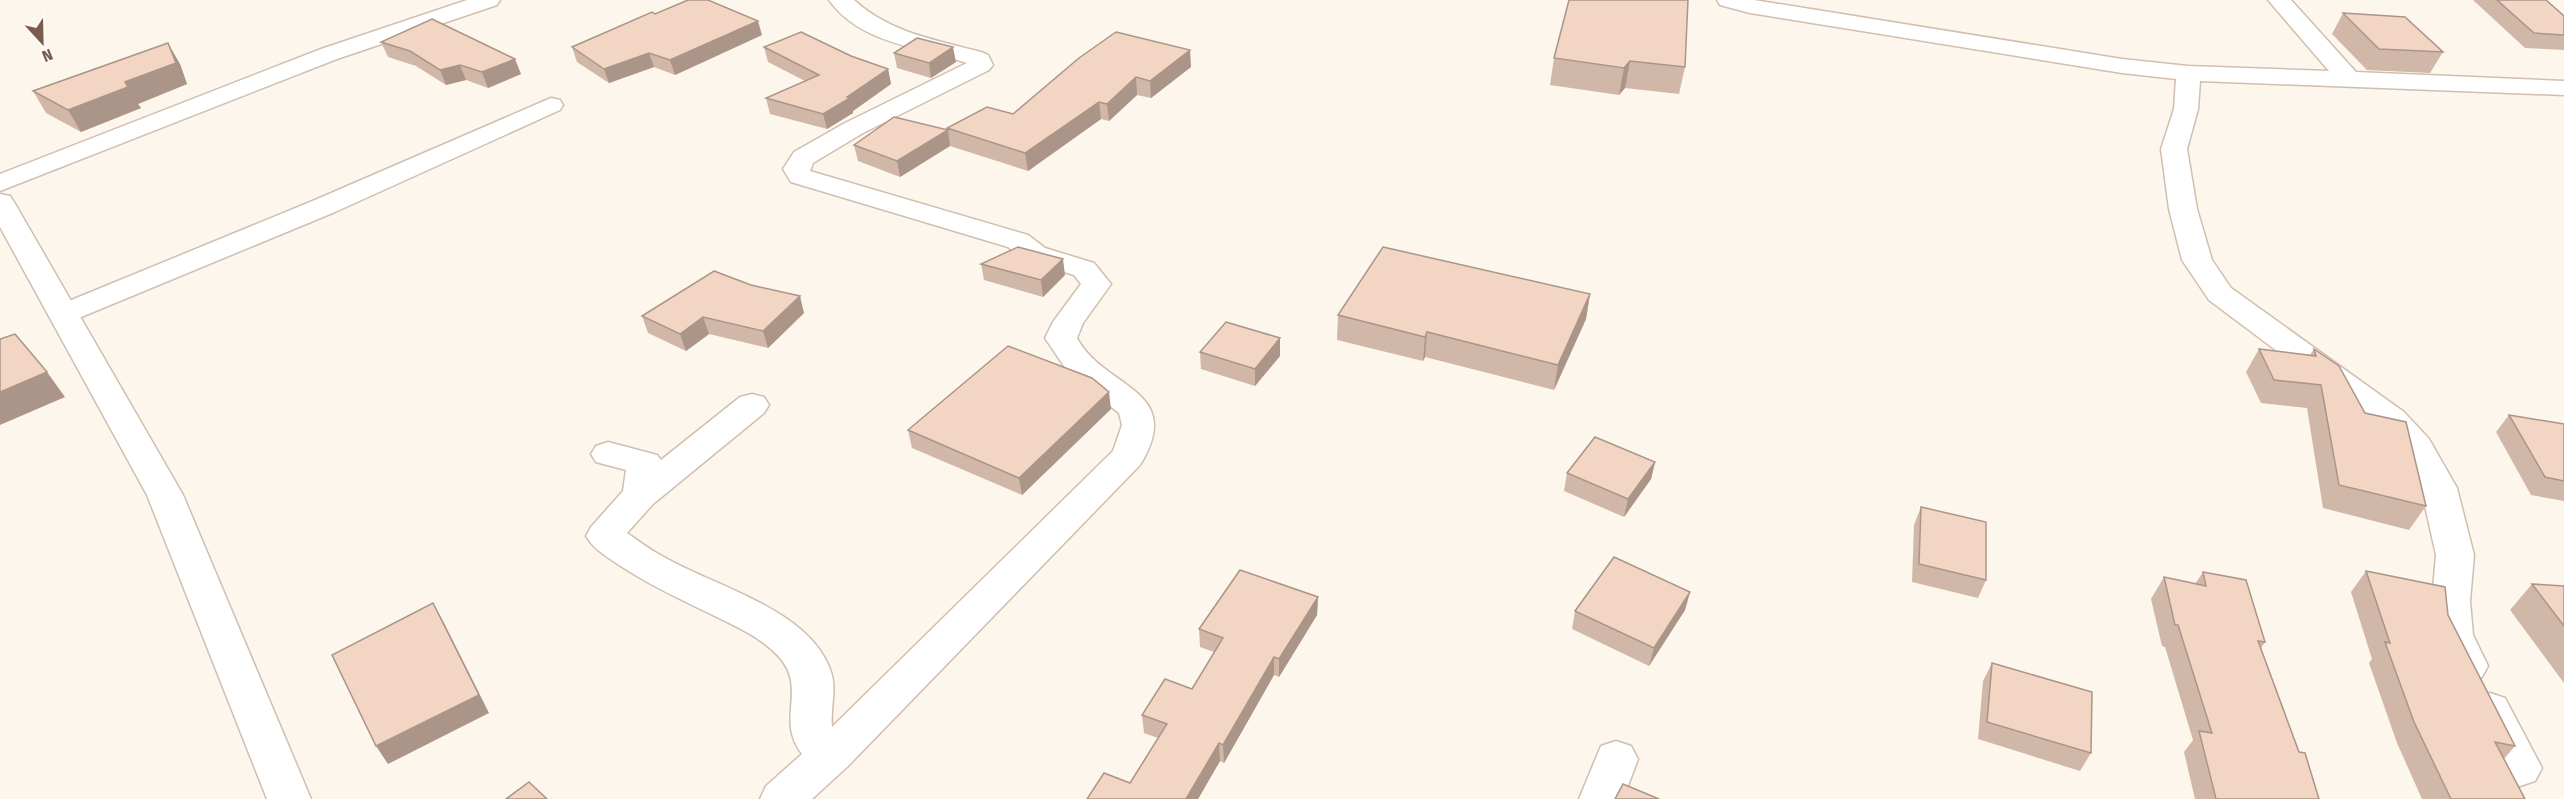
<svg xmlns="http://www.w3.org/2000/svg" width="2564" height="799" font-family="'Fira Sans Condensed',sans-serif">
<rect width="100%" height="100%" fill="#fdf6ec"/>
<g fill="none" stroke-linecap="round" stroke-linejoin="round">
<defs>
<g id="minor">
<path d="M 829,0 L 854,0 C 890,33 936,40 981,52 L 988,55 L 993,65 L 989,70 L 863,133 L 813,163 L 810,171 L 1028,235 L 1045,248 L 1094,263 L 1111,284 L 1083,323 L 1077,338 C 1104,389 1187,389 1140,465 L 847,767 L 812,799 L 760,799 L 766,786 L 802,754 C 773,717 813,685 772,650 C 757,636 739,628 721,619 C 686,602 649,585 616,563 C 604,555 593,548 586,536 L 591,527 L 623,491 L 626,470 L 596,462 L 591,454 L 596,446 L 608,442 L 657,455 L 661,460 L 740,397 L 752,394 L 764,397 L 769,405 L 764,413 L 653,504 L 627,533 C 639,541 650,550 662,556 C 715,587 810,609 831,672 C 837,690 830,708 832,727 L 1113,451 L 1122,425 L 1119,413 L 1068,372 L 1045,338 L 1053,322 L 1081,284 L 1074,275 L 1025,260 L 1008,247 L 791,182 L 783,169 L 794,152 L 845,123 L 967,63 C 920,47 860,44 829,0 Z"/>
<polygon points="1717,0 1754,0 2122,59 2188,66 2329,71 2268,0 2291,0 2356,72 2564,81 2564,95 2200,81 2198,109 2187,149 2197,209 2212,260 2231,288 2404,412 2429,439 2457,488 2474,555 2470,601 2473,635 2488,666 2482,677 2468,682 2454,677 2433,635 2432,601 2436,555 2421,488 2403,453 2380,428 2209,300 2182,260 2169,209 2161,149 2174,109 2176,79 2122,73 1750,13 1720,5"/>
<polygon points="551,98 560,100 563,105 560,110 335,212 74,320 63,323 52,320 48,314 52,308 315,200"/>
<polygon points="2490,693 2505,698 2542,768 2535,781 2520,786 2505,781 2469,710 2475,698"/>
<polygon points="1616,741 1631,746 1638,759 1623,799 1579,799 1601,746"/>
</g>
<g id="tertiary">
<polygon points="467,0 500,0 497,5 337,59 0,191 0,174 321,49"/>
<polygon points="0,194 10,196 14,202 183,495 311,799 267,799 147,495 0,227"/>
</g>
</defs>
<use href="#minor" stroke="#d1beb0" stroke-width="3"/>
<use href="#tertiary" stroke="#d1beb0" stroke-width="3"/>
<use href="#minor" fill="#fff" fill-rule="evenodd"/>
<use href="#tertiary" fill="#fff" fill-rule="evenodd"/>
</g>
<g fill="#d1b7a8">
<polygon points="1569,0 1685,67 1679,94 1625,88 1619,95 1550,85 1554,58"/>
<polygon points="2473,0 2546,0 2564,16 2564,50 2525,48"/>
<polygon points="2343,13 2443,52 2430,73 2367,70 2332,34"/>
<polygon points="655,14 762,35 675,75 654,67 609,83 577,62 572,47"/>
<polygon points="381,42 521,74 488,88 466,80 446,85 416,66 388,57"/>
<polygon points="764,47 851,56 888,69 891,84 853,111 853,113 827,129 770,114 766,98 805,81 768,62"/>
<polygon points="894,53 956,62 931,78 897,68"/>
<polygon points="1079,58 1191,67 1151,98 1137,95 1109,121 1101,119 1028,171 950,146 900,177 858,161 854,145 948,130 947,128 1013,114"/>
<polygon points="180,64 187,84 138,104 141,108 81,132 46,113 33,91"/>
<polygon points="981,264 1065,275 1043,297 984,280"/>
<polygon points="1590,294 1586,319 1554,390 1425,357 1423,361 1337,340 1338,315"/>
<polygon points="804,313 768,348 709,334 686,351 648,333 642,316"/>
<polygon points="1280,338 1280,356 1255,386 1201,369 1200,352"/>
<polygon points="2259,349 2310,355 2314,349 2365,413 2426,506 2409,530 2323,508 2307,408 2261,403 2246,372"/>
<polygon points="1111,409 1022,495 912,448 908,430"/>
<polygon points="2509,415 2564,424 2564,501 2531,495 2496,432"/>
<polygon points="1655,462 1651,479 1624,517 1564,491 1567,473"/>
<polygon points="1921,507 1986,580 1978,598 1912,582 1914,525"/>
<polygon points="2366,571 2448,615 2515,746 2504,759 2525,799 2422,799 2397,743 2369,663 2372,659 2351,592"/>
<polygon points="2203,572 2265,642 2261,648 2299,752 2319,799 2195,799 2184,752 2193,740 2165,647 2162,646 2151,599 2164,577 2195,584"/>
<polygon points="2532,584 2564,586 2564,683 2510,610"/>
<polygon points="1690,592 1685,610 1649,666 1572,629 1575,611"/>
<polygon points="1318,597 1317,615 1279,677 1274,675 1224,763 1220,761 1198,799 1087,799 1130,783 1158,738 1144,733 1142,715 1192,689 1214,652 1200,647 1199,629"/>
<polygon points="1992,663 2091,753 2080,771 1978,739 1983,681"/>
</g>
<g fill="#aa9588">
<polygon points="758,21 762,35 675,75 670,60"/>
<polygon points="168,43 180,64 187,84 138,104 141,108 81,132 68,110 125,82"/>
<polygon points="953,47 956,62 931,78 929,63"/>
<polygon points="1190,50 1191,67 1151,98 1150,81"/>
<polygon points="649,53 654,67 609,83 604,69"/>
<polygon points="515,59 521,74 488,88 482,72"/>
<polygon points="1630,61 1625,88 1619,95 1624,68"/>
<polygon points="460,65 466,80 446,85 440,70"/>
<polygon points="888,69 891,84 853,111 853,113 827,129 823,114"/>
<polygon points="1136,77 1137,95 1109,121 1107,104"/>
<polygon points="1099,102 1101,119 1028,171 1025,153"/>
<polygon points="948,130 950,146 900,177 897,161"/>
<polygon points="1063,259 1065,275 1043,297 1041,280"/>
<polygon points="1590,294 1586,319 1554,390 1558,365"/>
<polygon points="800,296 804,313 768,348 763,331"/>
<polygon points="703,317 709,334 686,351 680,334"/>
<polygon points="1427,332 1425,357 1423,361 1425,337"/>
<polygon points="1280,338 1280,356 1255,386 1255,369"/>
<polygon points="47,372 65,397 0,425 0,392"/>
<polygon points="1109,392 1111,409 1022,495 1019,478"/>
<polygon points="1655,462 1651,479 1624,517 1628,499"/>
<polygon points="1690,592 1685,610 1649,666 1654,648"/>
<polygon points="1318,597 1317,615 1279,677 1279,659"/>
<polygon points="433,603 443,621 489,713 388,764 376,746"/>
<polygon points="1274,657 1274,675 1224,763 1223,745"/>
<polygon points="1219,743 1220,761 1198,799 1186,799"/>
</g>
<g fill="#f3d5c3" stroke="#aa9588" stroke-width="1.5">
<polygon points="688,0 708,0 758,21 670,60 649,53 604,69 572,47 652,12 655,14"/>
<polygon points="1569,0 1688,0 1685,67 1630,61 1624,68 1554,58"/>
<polygon points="2497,0 2546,0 2564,16 2564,35 2534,33"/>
<polygon points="2343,13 2405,17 2443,52 2379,49"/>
<polygon points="432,19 515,59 482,72 460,65 440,70 410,51 381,42"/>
<polygon points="801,32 851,56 888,69 847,97 850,98 823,114 766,98 819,75 764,47"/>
<polygon points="1116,32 1190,50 1150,81 1136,77 1107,104 1099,102 1025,153 947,128 987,107 1013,114 1079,58"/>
<polygon points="917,38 953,47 929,63 894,53"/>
<polygon points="168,43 176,63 125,82 128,87 68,110 33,91"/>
<polygon points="894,117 948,130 897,161 854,145"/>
<polygon points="1018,247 1063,259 1041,280 981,264"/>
<polygon points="1383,247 1590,294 1558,365 1427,332 1425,337 1338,315"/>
<polygon points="714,271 751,285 800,296 763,331 703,317 680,334 642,316"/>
<polygon points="1226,322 1280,338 1255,369 1200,352"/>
<polygon points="15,334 47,372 0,392 0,339"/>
<polygon points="1008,346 1092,378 1109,392 1019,478 908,430"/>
<polygon points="2259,349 2316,356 2314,349 2339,366 2365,413 2406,422 2426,506 2339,485 2321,385 2274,380"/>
<polygon points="2509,415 2564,424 2564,481 2545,477"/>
<polygon points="1595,437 1655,462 1628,499 1567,473"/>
<polygon points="1921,507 1986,522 1986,580 1919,564"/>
<polygon points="1614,557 1690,592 1654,648 1575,611"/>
<polygon points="1240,570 1318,597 1279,659 1274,657 1223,745 1219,743 1186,799 1087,799 1104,773 1130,783 1167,724 1142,715 1165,679 1192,689 1223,638 1199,629"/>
<polygon points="2366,571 2445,587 2448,615 2515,746 2495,742 2525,799 2451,799 2414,722 2385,642 2390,643"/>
<polygon points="2203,572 2246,580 2265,642 2258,641 2299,752 2305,753 2319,799 2216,799 2199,731 2212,733 2178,625 2175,625 2164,577 2206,586"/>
<polygon points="2532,584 2564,586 2564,626"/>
<polygon points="433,603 479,695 376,746 332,655"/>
<polygon points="1992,663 2092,692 2091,753 1987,722"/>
<polygon points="529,782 547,799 506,799"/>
<polygon points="1623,784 1659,799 1615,799"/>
</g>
<g transform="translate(42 42) rotate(158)" stroke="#fffaf3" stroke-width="4.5" paint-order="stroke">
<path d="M0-4.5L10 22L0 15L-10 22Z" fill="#7a5c4d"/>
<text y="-9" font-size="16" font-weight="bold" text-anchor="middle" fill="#7a5c4d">N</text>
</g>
</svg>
